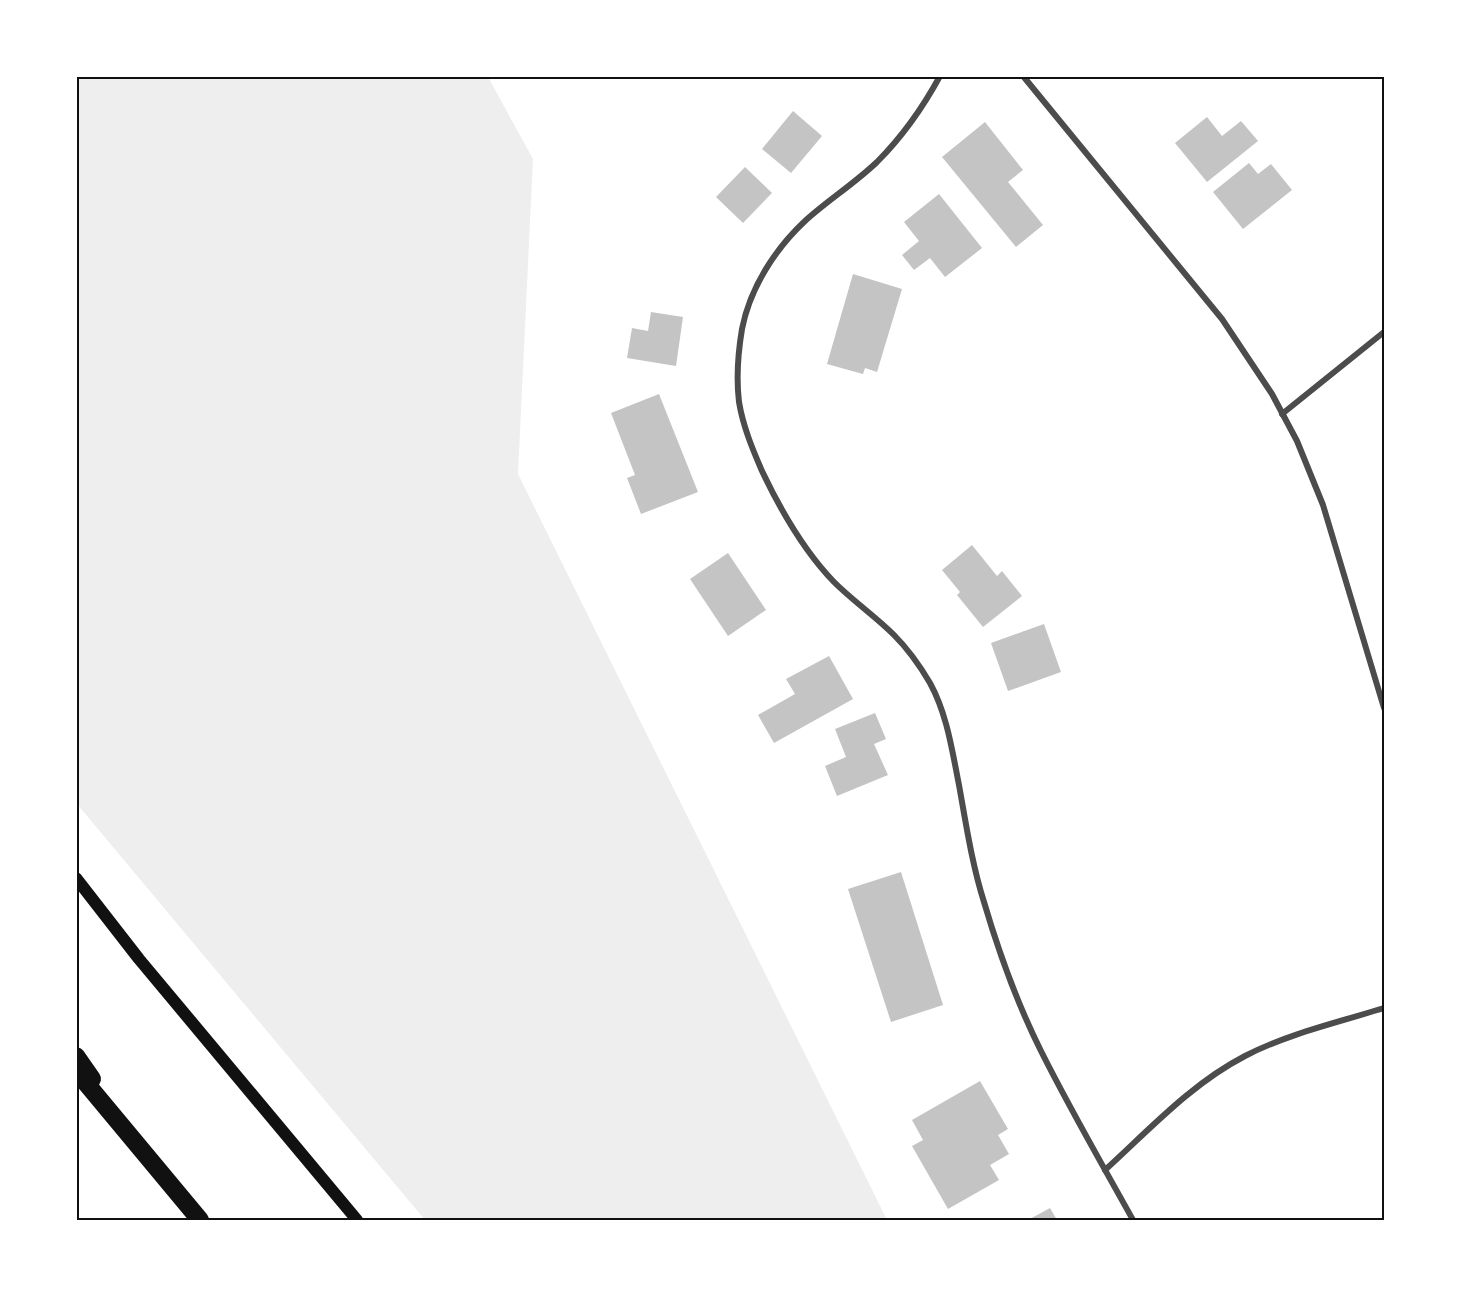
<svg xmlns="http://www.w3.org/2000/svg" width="1461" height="1297" font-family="Signika,sans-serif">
<rect width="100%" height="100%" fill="#fff"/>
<polygon fill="#eee" points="76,77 488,77 533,159 518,474 887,1220 425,1220 77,804"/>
<g fill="#c4c4c4">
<polygon points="793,111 822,136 791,173 762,149"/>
<polygon points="1207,117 1222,136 1241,121 1258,141 1207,182 1175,143"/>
<polygon points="985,122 1023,170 1008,182 1043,225 1016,247 942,157"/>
<polygon points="1249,163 1258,174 1271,164 1292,190 1243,229 1213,192"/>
<polygon points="745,167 772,193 743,223 716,197"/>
<polygon points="939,194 982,248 945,277 930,258 914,270 902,255 919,241 904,222"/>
<polygon points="853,274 902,289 877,372 865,368 863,374 827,364"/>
<polygon points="651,312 683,317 676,366 627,358 632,328 648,331"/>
<polygon points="659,394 698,492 641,514 627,478 635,475 611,413"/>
<polygon points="972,545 997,576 1002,571 1022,596 983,627 957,595 960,592 942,570"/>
<polygon points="728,553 766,610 728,636 690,579"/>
<polygon points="1044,624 1061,672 1008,691 991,643"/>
<polygon points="829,656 853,699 774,743 758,715 795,694 786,679"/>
<polygon points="875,713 886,739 874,744 888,775 837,796 825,766 846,757 835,729"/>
<polygon points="901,872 943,1005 891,1022 848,889"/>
<polygon points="980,1081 1008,1129 998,1135 1009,1154 990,1165 999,1180 948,1209 912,1146 923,1140 912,1120"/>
<polygon points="1050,1208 1057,1220 1028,1220"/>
</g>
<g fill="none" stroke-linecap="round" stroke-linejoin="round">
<g stroke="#4c4c4c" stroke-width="6">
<path d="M 940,76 C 922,109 903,136 877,162 C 854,184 828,200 805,221 C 775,249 750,288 742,329 C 738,353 736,377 739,402 C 743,426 752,448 762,471 C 781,511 803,550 834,582 C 853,601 875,616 894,635 C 908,649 920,666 930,683 C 947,714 952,750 959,785 C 966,824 972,864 984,902 C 999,953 1017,1003 1041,1051 C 1070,1109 1102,1164 1133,1220"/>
<polyline points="1023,76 1222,319 1272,394 1297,441 1323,505 1384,708"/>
<polyline points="1282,414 1384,332"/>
<path d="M 1105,1170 C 1150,1129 1191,1084 1245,1056 C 1287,1034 1339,1022 1384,1008"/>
</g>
<polyline stroke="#111" stroke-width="12" points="76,878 139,959 357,1220"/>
<g stroke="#111" stroke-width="18">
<polyline points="76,1056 92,1079"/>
<polyline points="76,1071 200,1220"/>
</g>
</g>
<rect width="1461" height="1297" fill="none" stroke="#ffffff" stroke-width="156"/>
<rect x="78" y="78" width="1305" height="1141" fill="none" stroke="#111" stroke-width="2"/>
</svg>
